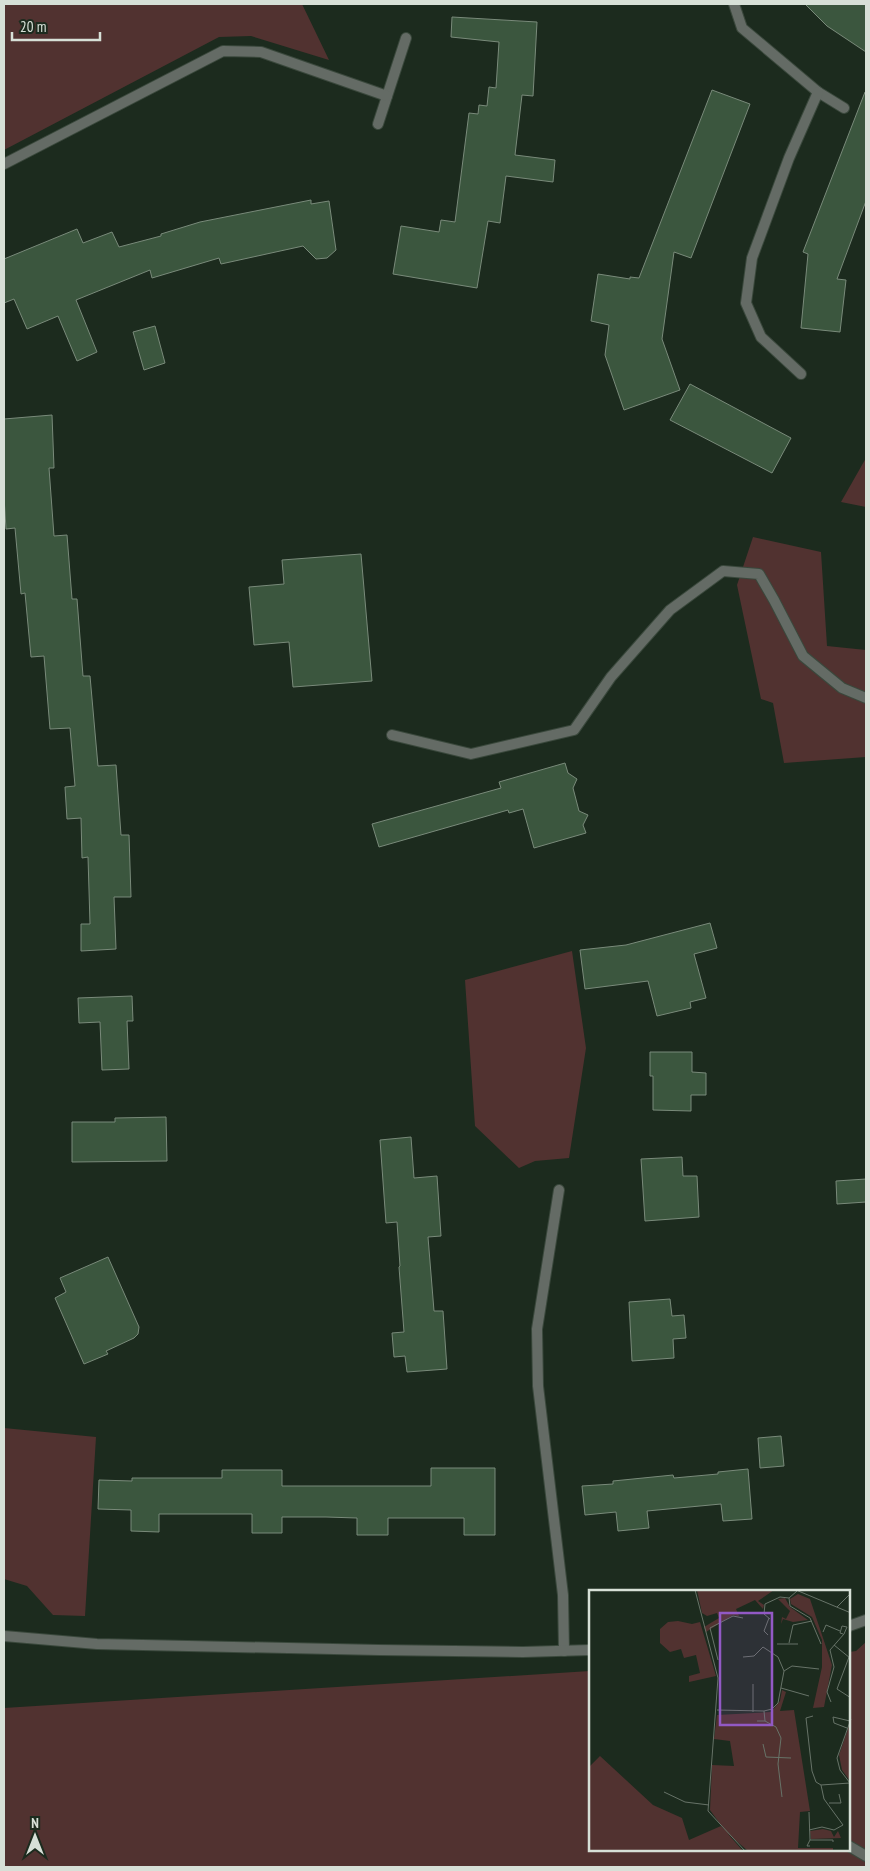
<svg xmlns="http://www.w3.org/2000/svg" width="870" height="1871" font-family="'PT Sans Narrow',sans-serif">
<rect width="100%" height="100%" fill="#1c2b1e"/>
<g fill="#513230">
<polygon points="4,4 302,4 329,60 251,36 219,37 4,150"/>
<polygon points="866,458 866,507 841,502"/>
<polygon points="753,537 821,552 827,646 866,650 866,757 784,763 773,703 761,699 737,585"/>
<polygon points="572,951 586,1048 569,1158 535,1161 519,1168 475,1126 465,980"/>
<polygon points="4,1428 96,1437 85,1616 53,1615 27,1586 4,1579"/>
<polygon points="866,1642 866,1867 4,1867 4,1708 590,1671 590,1850 849,1850 849,1652 856,1651"/>
</g>
<g fill="#3b563e" stroke="#798a7a">
<polygon points="805,4 866,4 866,52 827,26"/>
<polygon points="452,17 537,22 533,96 522,95 515,155 555,160 553,182 506,176 500,223 488,221 477,288 393,274 401,226 439,232 441,220 455,222 469,113 478,114 479,105 487,106 489,87 496,88 499,42 451,37"/>
<polygon points="712,90 750,104 691,258 674,252 662,339 680,390 624,410 605,355 609,325 591,321 598,274 630,279 630,277 639,278"/>
<polygon points="865,92 866,92 866,201 837,279 846,280 840,332 801,328 808,254 803,252"/>
<polygon points="311,200 311,204 329,201 336,250 327,258 316,259 303,246 221,264 219,258 152,278 150,270 76,300 97,352 77,361 58,316 27,329 14,299 4,303 4,259 77,229 83,243 112,232 119,247 161,236 161,234 200,222"/>
<polygon points="155,326 165,363 144,370 133,332"/>
<polygon points="690,384 791,438 772,473 670,420"/>
<polygon points="52,415 54,468 49,468 54,536 67,535 72,599 77,599 83,676 90,676 98,766 116,765 121,835 129,835 131,897 114,897 116,949 81,951 81,924 90,924 88,857 82,858 81,818 67,819 65,787 75,786 70,728 50,729 44,656 31,657 25,593 21,594 15,528 6,529 4,497 4,419"/>
<polygon points="361,554 372,681 293,687 289,642 254,645 249,587 284,584 282,560"/>
<polygon points="565,763 568,773 577,779 573,788 579,811 588,815 583,825 586,833 534,848 523,809 509,813 508,810 379,847 372,824 501,788 499,782"/>
<polygon points="710,923 717,948 694,954 706,998 690,1002 691,1008 657,1016 648,981 585,989 580,950 626,945"/>
<polygon points="132,996 133,1021 127,1021 129,1069 102,1070 100,1022 79,1023 78,998"/>
<polygon points="650,1052 692,1052 692,1072 706,1073 706,1095 691,1095 691,1111 653,1110 653,1076 650,1076"/>
<polygon points="166,1117 167,1161 72,1162 72,1122 115,1122 115,1118"/>
<polygon points="411,1137 414,1178 437,1176 441,1236 428,1237 434,1311 443,1311 447,1369 407,1372 405,1356 394,1357 392,1333 404,1332 399,1267 400,1266 397,1222 386,1223 380,1140"/>
<polygon points="682,1157 683,1176 697,1176 699,1217 645,1221 641,1159"/>
<polygon points="866,1179 866,1202 837,1204 836,1181"/>
<polygon points="108,1257 139,1327 138,1334 134,1338 106,1351 108,1354 84,1364 55,1298 66,1292 60,1278"/>
<polygon points="670,1299 672,1316 684,1315 686,1338 673,1339 674,1358 632,1361 629,1302"/>
<polygon points="781,1436 784,1466 760,1468 758,1438"/>
<polygon points="431,1468 495,1468 495,1535 464,1535 464,1518 388,1518 388,1535 357,1535 357,1518 326,1517 282,1517 282,1533 252,1533 252,1514 159,1514 159,1532 131,1531 131,1510 98,1509 99,1480 132,1481 132,1478 222,1478 222,1470 282,1470 282,1486 431,1486"/>
<polygon points="748,1469 752,1519 723,1521 721,1504 647,1511 649,1528 618,1531 616,1512 585,1515 582,1486 613,1484 613,1481 673,1475 674,1478 718,1474 718,1472"/>
</g>
<g fill="none" stroke-linecap="round" stroke-linejoin="round">
<defs>
<g id="minor">
<polyline points="734,4 742,28 818,92 844,108"/>
<polyline points="378,124 406,38"/>
<polyline points="4,164 223,51 261,52 387,96"/>
<polyline points="801,374 761,337 746,303 752,258 789,158 818,92"/>
<polyline points="392,735 471,754 574,730 611,677 670,610 723,571 759,574 774,600 803,656 842,688 866,698"/>
<polyline points="559,1190 537,1329 538,1386 563,1595 564,1651"/>
<polyline points="849,1626 866,1620"/>
<polyline points="4,1636 97,1644 379,1650 523,1652 590,1650"/>
<polyline points="849,1846 866,1856"/>
</g>
</defs>
<use href="#minor" stroke="#3a483c" stroke-width="12"/>
<use href="#minor" stroke="#646b65" stroke-width="10"/>
</g>
<g transform="translate(589 1590)">
<rect width="261" height="261" fill="#1c2b1e"/>
<path d="M 108,0 L 185,0 L 169,11 L 175,15 L 174,19 L 166,10 L 147,19 L 150,26 L 144,25 L 117,42 L 115,37 L 130,28 L 128,23 L 118,26 L 113,23 ZM 209,4 L 221,9 L 243,75 L 235,117 L 224,118 L 233,77 L 233,50 L 223,27 L 202,14 L 201,9 ZM 196,8 L 201,17 L 219,30 L 204,32 L 194,29 L 192,34 L 193,27 L 197,29 L 201,21 L 189,9 ZM 89,31 L 103,34 L 111,32 L 127,86 L 100,92 L 100,86 L 111,83 L 107,65 L 95,68 L 92,59 L 81,62 L 71,53 L 71,39 L 79,32 ZM 193,100 L 197,102 L 191,121 L 205,120 L 221,221 L 211,222 L 209,258 L 244,258 L 244,261 L 159,261 L 137,242 L 121,220 L 123,175 L 145,176 L 141,151 L 125,149 L 128,125 L 182,122 L 191,111 ZM 261,133 L 261,191 L 253,180 L 250,165 ZM 11,166 L 64,215 L 93,228 L 100,250 L 132,236 L 154,261 L 0,261 L 0,177 ZM 234,239 L 242,241 L 245,247 L 249,241 L 252,248 L 222,249 L 221,241 Z" fill="#513230"/>
<path fill="none" stroke="#677368" stroke-width="1" d="M 106,0 L 129,88 L 119,221 L 156,261M 207,0 L 262,23M 200,8 L 201,16 L 221,28 L 232,54M 248,17 L 262,3M 181,29 L 175,24 L 176,14 L 191,7 L 200,8 L 208,1M 234,42 L 237,35 L 251,41M 179,45 L 175,41 L 180,28M 200,53 L 204,35 L 223,31M 188,54 L 209,54M 245,55 L 261,68M 260,67 L 248,99 L 262,108M 129,70 L 121,38 L 144,26 L 154,28M 195,81 L 203,76 L 230,79M 164,94 L 164,122M 192,98 L 220,106M 242,112 L 238,102 L 245,77 L 241,60 L 255,44 L 258,37 L 253,36 L 251,43 L 254,44M 128,120 L 175,121 L 183,119 L 189,113 L 195,81 L 189,67 L 174,57 L 165,66 L 154,67M 224,126 L 217,128 L 223,181 L 227,192 L 232,195 L 261,193M 168,131 L 176,131 L 175,121M 176,131 L 187,137 L 192,148 L 189,174 L 193,207M 258,138 L 245,133 L 244,127 L 261,131M 174,154 L 177,167 L 202,168M 261,193 L 251,180 L 248,168 L 262,129M 75,202 L 96,212 L 120,215M 240,213 L 252,213 L 250,204M 220,222 L 221,250M 220,240 L 233,237 L 245,240 L 254,235 L 235,209 L 232,195M 221,256 L 218,256 L 221,250 L 244,250 L 244,252"/>
<path fill="#9259c5" fill-opacity="0.15" stroke="#9259c5" stroke-width="2.5" d="M 131,23 L 183,23 L 183,135 L 131,135 Z"/>
<rect width="261" height="261" fill="none" stroke="#d7e0d7" stroke-width="2.5"/>
</g>
<rect width="870" height="1871" fill="none" stroke="#d7e0d7" stroke-width="10"/>
<g transform="translate(35 1836)" stroke="#1c2b1e" stroke-width="4" paint-order="stroke">
<path d="M0-4L9 19L0 12L-9 19Z" fill="#d7e0d7"/>
<text y="-8" font-size="14" font-weight="bold" text-anchor="middle" fill="#d7e0d7">N</text>
</g>
<path d="M12 32v8h88v-8" fill="none" stroke="#d7e0d7" stroke-width="2.5"/>
<text x="20" y="32" font-size="15" fill="#d7e0d7" stroke="#1c2b1e" stroke-width="4" paint-order="stroke">20 m</text>
</svg>
